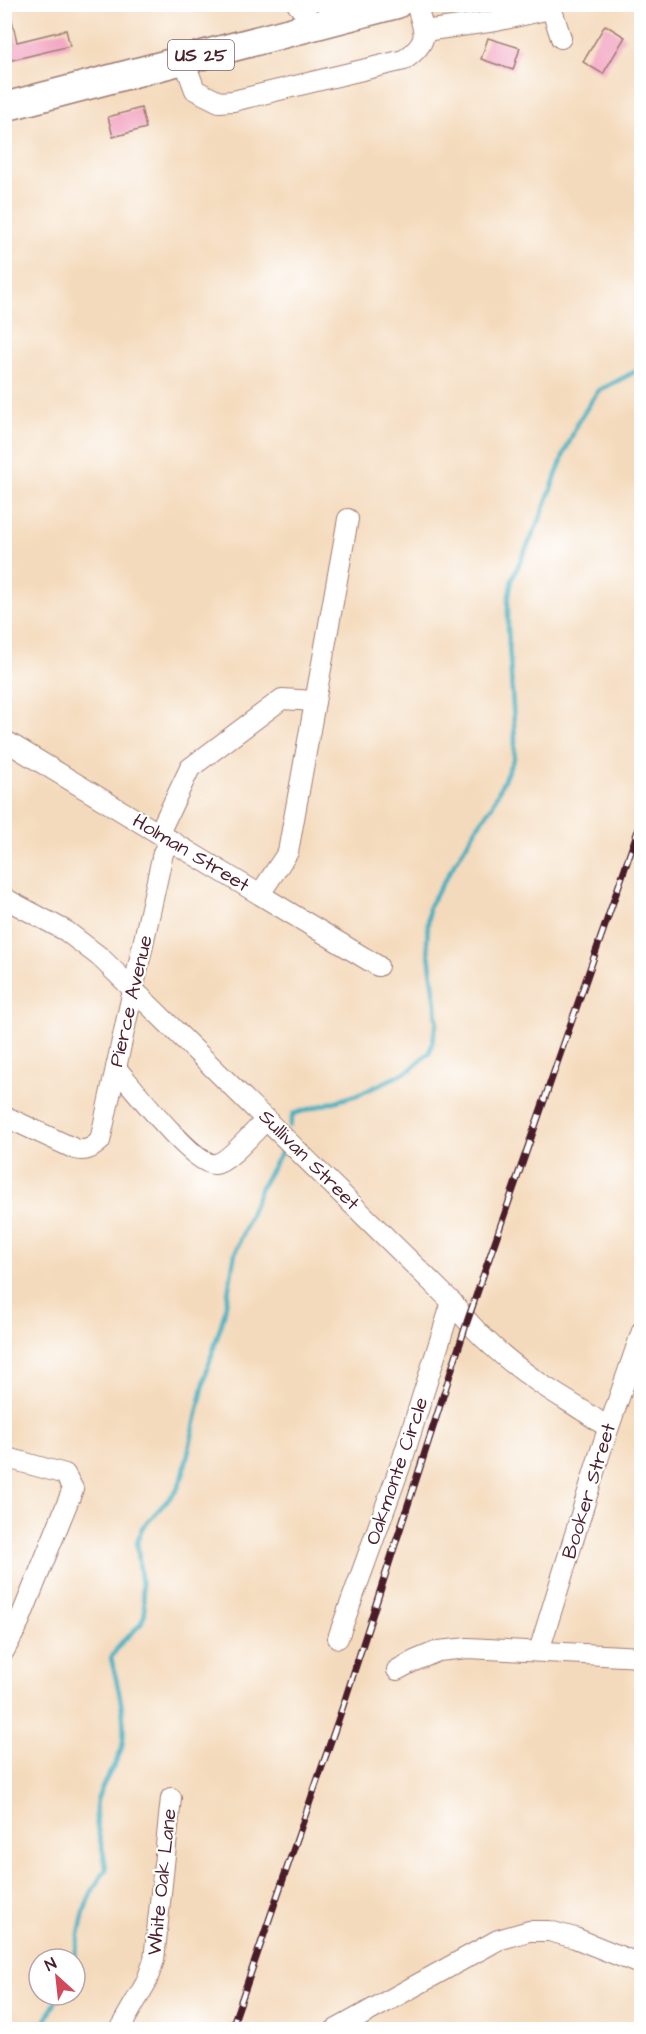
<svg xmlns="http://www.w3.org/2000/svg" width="646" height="2034" font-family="'Architects Daughter',sans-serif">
<rect width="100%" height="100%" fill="#fff"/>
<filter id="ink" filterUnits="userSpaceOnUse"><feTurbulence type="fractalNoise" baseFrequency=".0167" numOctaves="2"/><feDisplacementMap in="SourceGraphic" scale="12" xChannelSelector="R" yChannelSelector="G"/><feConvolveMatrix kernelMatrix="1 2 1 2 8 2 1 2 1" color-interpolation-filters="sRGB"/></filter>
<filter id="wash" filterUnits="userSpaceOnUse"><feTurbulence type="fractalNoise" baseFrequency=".008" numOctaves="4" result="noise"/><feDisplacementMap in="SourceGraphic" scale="24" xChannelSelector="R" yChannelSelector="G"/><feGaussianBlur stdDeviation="1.35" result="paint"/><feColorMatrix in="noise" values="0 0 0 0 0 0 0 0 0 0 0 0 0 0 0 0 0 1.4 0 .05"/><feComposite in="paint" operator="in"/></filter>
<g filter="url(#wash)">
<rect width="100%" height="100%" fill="#f4dabc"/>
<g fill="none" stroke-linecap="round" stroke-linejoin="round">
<g stroke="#40adbe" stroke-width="4.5">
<polyline points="290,1126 293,1114 360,1094 410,1070 430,1052 437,1022 436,1004 427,941 429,906 477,827 492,806 514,758 515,739 508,628 508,602 512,579 540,519 564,454 578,422 598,391 642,368"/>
<path d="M 74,1959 C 83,1921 81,1902 106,1870 C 105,1849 94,1829 96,1807 C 97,1791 114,1768 120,1753 C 130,1729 117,1682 111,1658 L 120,1644 L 141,1624 L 145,1613 L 137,1543 L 142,1528 L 177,1490 L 183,1475 L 207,1370 L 224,1315 L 235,1253 L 261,1187 L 282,1151"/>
<polyline points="41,2030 59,1995"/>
</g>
</g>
<g id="blocks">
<g fill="#f2a2bf">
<polygon points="9,7 17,42 66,30 70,46 4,62 4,8"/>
<polygon points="605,25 625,37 603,74 583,62"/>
<polygon points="488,38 520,48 513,70 481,59"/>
<polygon points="141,108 146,128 113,137 108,117"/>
</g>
</g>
</g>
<g filter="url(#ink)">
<use href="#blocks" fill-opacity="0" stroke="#9f7c74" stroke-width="1.5"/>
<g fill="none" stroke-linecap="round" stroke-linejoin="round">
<defs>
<g id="minor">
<polyline points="297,4 315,25"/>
<polyline points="550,4 561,38"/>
<polyline points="424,31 496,21 550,9"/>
<path d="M 184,60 L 195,90 L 219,102 L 233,101 L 404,60 C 431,41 425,33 416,4"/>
<polyline points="4,740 378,966"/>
<polyline points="159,833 190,768 282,699 315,701"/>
<polyline points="260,894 288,852 348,519"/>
<path d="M 4,898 L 66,931 L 100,957 L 452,1302 C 475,1333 506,1360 538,1382 C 561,1398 586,1411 608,1428"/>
<path d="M 116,1068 C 131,1085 195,1167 215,1164 C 228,1163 256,1129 267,1119"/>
<path d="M 4,1116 L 75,1149 C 86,1152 92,1148 100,1141 L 163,853 L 170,840"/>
<polyline points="4,1457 65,1474 73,1489 17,1627 4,1651"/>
<polyline points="338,1638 402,1461 452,1302"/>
<polyline points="539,1651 600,1453 642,1331"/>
<polyline points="397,1670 414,1661 438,1651 468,1648 642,1657"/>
<polyline points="119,2030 146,1983 154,1960 171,1798"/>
<polyline points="335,2030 498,1940 529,1931 549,1931 575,1938 642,1965"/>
</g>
<polyline id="highway" points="4,107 397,4"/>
</defs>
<use href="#minor" stroke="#9f7c74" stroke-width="22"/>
<use href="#highway" stroke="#9f7c74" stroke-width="31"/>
<use href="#minor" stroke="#fff" stroke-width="20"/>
<use href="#highway" stroke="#fff" stroke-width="28"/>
<defs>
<polyline id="rail" points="231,2030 343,1706 467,1322 642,819"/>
</defs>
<use href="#rail" stroke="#4a1f2b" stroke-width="7"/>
<use href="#rail" stroke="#fff" stroke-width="4.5" stroke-dasharray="14" stroke-linecap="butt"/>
</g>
</g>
<g text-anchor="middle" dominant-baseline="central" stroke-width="4.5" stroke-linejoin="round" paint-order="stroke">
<rect fill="#fff" stroke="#80626b" stroke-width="1.5" x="168" y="40" width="66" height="30" rx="4.5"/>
<g font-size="18" font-weight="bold" fill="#4a1f2b">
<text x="201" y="55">US 25</text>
</g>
<g font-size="20" fill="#4a1f2b" stroke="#fff">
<text transform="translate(191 853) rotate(31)">Holman Street</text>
<text transform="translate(131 1001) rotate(-77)">Pierce Avenue</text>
<text transform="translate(309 1160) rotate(45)">Sullivan Street</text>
<text transform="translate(397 1471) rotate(-71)">Oakmonte Circle</text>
<text transform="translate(589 1491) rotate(-73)">Booker Street</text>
<text transform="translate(162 1882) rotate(-84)">White Oak Lane</text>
</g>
</g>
<rect width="646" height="2034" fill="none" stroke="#fff" stroke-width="24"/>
<g transform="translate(57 1977) rotate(333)"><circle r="28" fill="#ffffff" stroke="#b7a5aa" stroke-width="1.5"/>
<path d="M0-4.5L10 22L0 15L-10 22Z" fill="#d1495b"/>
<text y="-9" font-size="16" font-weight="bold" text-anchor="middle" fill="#4a1f2b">N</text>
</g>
</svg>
